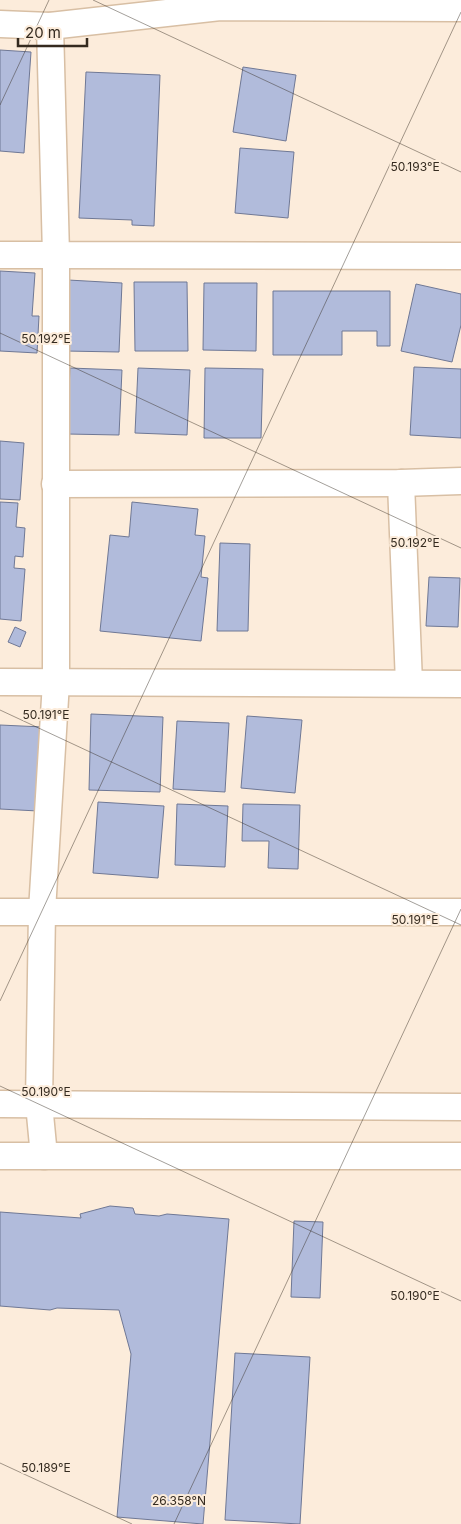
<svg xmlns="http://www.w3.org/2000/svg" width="461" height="1524" font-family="Inter,sans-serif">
<rect width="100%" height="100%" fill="#fcecdb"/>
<g fill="#b1bbdb" stroke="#6f7895">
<polygon points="0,50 31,52 24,153 0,151"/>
<polygon points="243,67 296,75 286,141 233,132"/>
<polygon points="86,72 160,75 154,226 132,225 132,220 79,218"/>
<polygon points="240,148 294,152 288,218 235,213"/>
<polygon points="0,271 35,273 32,316 39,316 37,353 0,351"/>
<polygon points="68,280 122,283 119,352 65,351"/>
<polygon points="134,282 187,282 188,351 135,351"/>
<polygon points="204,283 257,283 256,351 203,350"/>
<polygon points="416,284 461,294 461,325 452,362 401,351"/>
<polygon points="273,291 390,291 390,346 377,346 377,331 342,331 342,355 273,355"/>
<polygon points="414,367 461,369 461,438 410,435"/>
<polygon points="70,368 122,370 119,435 67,434"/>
<polygon points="138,368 190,370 187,435 135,433"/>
<polygon points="205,368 263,369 261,438 204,438"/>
<polygon points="0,441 24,443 20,500 0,499"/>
<polygon points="0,502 18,503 16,527 25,528 23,557 15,556 14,568 25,569 21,621 0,619"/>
<polygon points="132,502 198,509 195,535 205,536 201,577 208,578 201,641 100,631 110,535 129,537"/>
<polygon points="220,543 250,544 248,631 217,631"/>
<polygon points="429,577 460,578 458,627 426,626"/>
<polygon points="15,627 26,632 20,647 8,642"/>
<polygon points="91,714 163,717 160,792 89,790"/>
<polygon points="247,716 302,720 295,793 241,788"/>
<polygon points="177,721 229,723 225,792 173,789"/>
<polygon points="0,725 43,727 38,811 0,809"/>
<polygon points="98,802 164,806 158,878 93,873"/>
<polygon points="177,804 228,806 225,867 175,865"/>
<polygon points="243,804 300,805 298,869 268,868 269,841 242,841"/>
<polygon points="110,1206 133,1208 135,1214 159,1216 167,1214 229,1219 203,1524 117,1517 131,1354 119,1310 57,1308 50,1310 0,1306 0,1212 81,1218 80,1214"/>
<polygon points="294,1221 323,1222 320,1298 291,1297"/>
<polygon points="235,1353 310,1357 300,1524 225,1520"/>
</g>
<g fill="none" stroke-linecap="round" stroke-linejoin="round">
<defs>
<g id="minor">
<polyline points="0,24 50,26 220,7 461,8"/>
<polyline points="50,26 56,255 461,256"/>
<polyline points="0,255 56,255 56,682 42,911 39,1104 44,1156"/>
<polyline points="401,483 409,683"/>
<polyline points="55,484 401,483 461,481"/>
<polyline points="0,682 461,684"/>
<polyline points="0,912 461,912"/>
<polyline points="0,1104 461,1107"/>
<polyline points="0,1156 461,1156"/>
</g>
</defs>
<use href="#minor" stroke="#d8bfa4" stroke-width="29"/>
<use href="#minor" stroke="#fff" stroke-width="26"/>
</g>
<path fill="none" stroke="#342a1f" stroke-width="1" stroke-opacity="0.45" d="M 93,0 L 461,172M 0,105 L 49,0M 0,333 L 461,548M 0,710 L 461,925M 0,1001 L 461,12M 0,1086 L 461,1301M 0,1463 L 132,1524M 174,1524 L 461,909"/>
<g font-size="12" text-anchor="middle" fill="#342a1f" stroke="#fcecdb" stroke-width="4" stroke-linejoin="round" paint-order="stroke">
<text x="415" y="171">50.193°E</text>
<text x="46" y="343">50.192°E</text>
<text x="415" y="547">50.192°E</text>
<text x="46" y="719">50.191°E</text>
<text x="415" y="924">50.191°E</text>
<text x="46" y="1096">50.190°E</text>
<text x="415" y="1300">50.190°E</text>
<text x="46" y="1472">50.189°E</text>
<text x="179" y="1505">26.358°N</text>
</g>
<path d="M18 38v8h69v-8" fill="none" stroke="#342a1f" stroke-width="2.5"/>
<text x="25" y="38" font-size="15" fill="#342a1f" stroke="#fcecdb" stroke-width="4" paint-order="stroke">20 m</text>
</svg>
